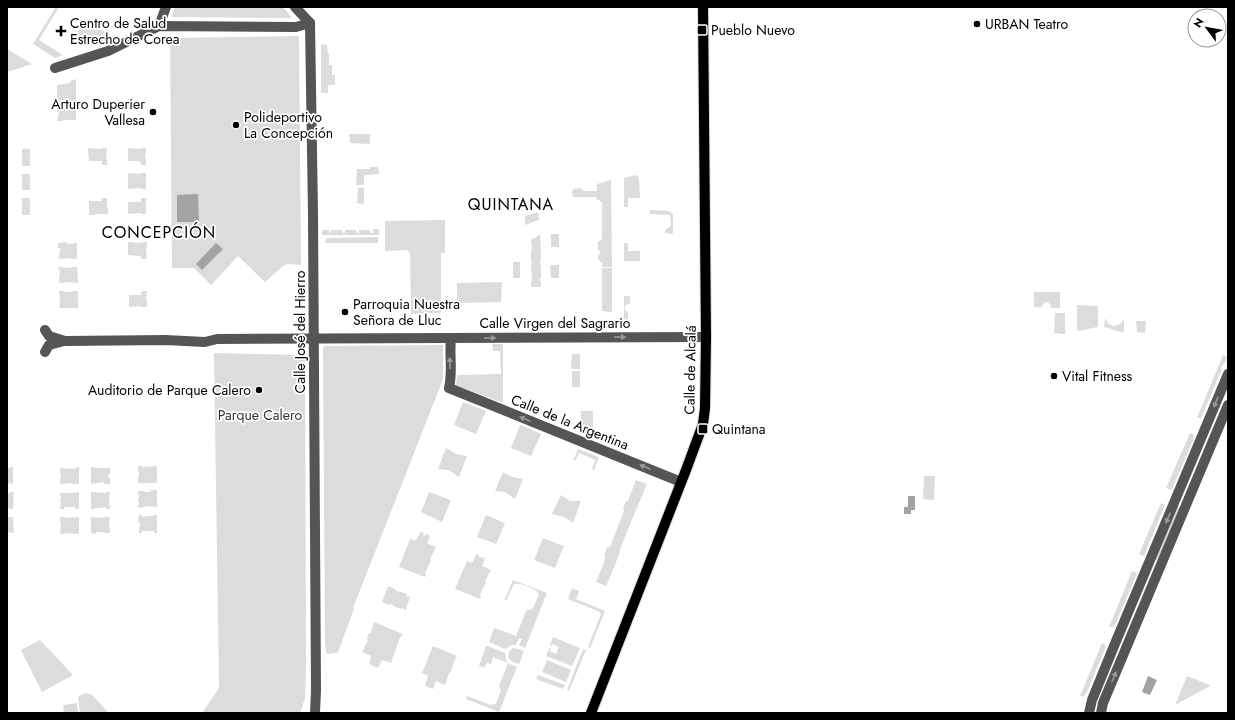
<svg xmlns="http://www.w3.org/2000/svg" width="1235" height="720" font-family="Jost,sans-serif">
<rect width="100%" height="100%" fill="#fff"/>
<g fill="#dcdcdc">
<polygon points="56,7 59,7 39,40 63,55 55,58 33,44"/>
<polygon points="175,7 283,7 292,18 171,17"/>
<polygon points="85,20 107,33 108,36 105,41 98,42 91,39 83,41 77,42 79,37 76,35"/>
<polygon points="299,36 301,265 288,264 283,266 265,282 238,256 211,285 194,268 172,268 170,38"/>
<polygon points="321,44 327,45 328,54 329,54 329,65 332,65 332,75 335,75 335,85 328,85 328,93 321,93"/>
<polygon points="7,49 32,64 7,72"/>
<path d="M 76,79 L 76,120 L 64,120 L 63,121 L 57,121 L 59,113 L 57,112 C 57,103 57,94 57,85 L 70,83 L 70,81 Z"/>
<polygon points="349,134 370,134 370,144 350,143"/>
<polygon points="88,148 101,149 102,148 107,148 106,159 107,159 107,165 102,165 102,161 89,161"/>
<polygon points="128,148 141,149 141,148 146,148 145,158 146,158 146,165 141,165 140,161 128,161"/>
<rect x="22" y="149" width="8" height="17"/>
<polygon points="370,167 378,167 379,174 364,175 364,185 356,185 357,169 370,169"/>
<polygon points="128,173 141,174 141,173 146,173 146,189 141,189 141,188 128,189"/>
<rect x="22" y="174" width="8" height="16"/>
<polygon points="635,175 638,176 639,178 640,198 628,198 628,207 624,207 624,178"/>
<polygon points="611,180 612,267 602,267 602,262 600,262 600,260 598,260 598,255 600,254 600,251 598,250 598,241 600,241 602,239 602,202 600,202 600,200 597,200 596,197 573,197 572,191 574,189 580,188 584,191 597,191 597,184"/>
<polygon points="358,188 364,188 364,204 357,203"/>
<rect x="22" y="198" width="8" height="17"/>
<polygon points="102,198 107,198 107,208 108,208 108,214 95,214 95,215 89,215 89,201 102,201"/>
<polygon points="141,198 146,198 146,214 141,214 141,213 128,214 128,202 141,202"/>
<polygon points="650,210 668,211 673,214 673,233 672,234 665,233 665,230 671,226 670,215 650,214"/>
<polygon points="538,212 539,220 525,225 525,216"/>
<polygon points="445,220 445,253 441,253 441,313 411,314 410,253 407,250 385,251 385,221"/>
<polygon points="373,229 379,229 379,235 322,235 322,230 329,230 329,233 330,233 331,230 342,230 343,233 345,233 345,230 356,230 357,233 359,233 359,230 370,230 370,233 373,233"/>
<polygon points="540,234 541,256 540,265 541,265 541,278 540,278 540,280 541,281 541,287 531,287 531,281 532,280 531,265 532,262 531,262 531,250 532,249 531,240 532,239 535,238"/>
<rect x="551" y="234" width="8" height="13"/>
<polygon points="378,237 378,243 325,243 326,238"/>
<polygon points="67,242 67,244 77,243 77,259 71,259 71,258 59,259 60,248 58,248 58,243"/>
<polygon points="128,242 134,242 135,243 147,242 147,248 146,248 147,259 141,259 141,256 128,255"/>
<polygon points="624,243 628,243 628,251 640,251 640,261 624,261"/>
<rect x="513" y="262" width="7" height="16"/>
<polygon points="550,265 559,265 559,278 551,278"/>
<polygon points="59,267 71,268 72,267 77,267 78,283 65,282 64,283 59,283 60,270 58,270"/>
<polygon points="602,268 612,268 612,312 602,311"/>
<polygon points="502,282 501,302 457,303 457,283"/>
<polygon points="59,291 64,291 65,292 78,291 78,308 59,308 60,301"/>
<polygon points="142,291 147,291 146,301 147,301 147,307 141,307 141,306 129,307 129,295 141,295"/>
<polygon points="1034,292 1060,292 1060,308 1051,308 1050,304 1047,302 1044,303 1042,307 1034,307"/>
<polygon points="624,296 630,296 630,304 627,304 625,306 625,310 628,312 628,319 626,321 624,322"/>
<path d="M 1077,305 L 1098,306 L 1098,327 C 1090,328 1084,331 1077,331 Z"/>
<polygon points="1055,313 1065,313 1065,334 1054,333"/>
<path d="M 1105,319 L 1106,319 C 1107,324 1111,326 1115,326 L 1120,324 L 1123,320 L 1124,320 L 1124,331 L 1123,332 C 1116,332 1111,328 1104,327 Z"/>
<polygon points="1136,321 1146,321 1145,333 1137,332"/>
<polygon points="492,344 503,344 503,403 456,385 457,375 501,374 500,351 493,351"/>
<polygon points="443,345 443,378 440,387 353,608 354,609 338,652 336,653 327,654 326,652 325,644 323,348 325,346"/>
<polygon points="214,353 305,355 306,667 305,698 300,713 202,713 219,688"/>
<polygon points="572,354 580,354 580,369 571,369"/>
<polygon points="1223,355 1227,357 1225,363 1224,363 1221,368 1222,369 1202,416 1201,418 1197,418"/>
<rect x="572" y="371" width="8" height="16"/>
<polygon points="463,402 486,411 476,434 454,425"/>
<rect x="581" y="411" width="12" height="21"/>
<polygon points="520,425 541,434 531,456 511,448"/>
<polygon points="1190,433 1193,434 1194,438 1173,487 1171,490 1166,488"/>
<polygon points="446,448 456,454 467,456 459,477 449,470 438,469"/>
<polygon points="578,449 599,457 594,470 592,469 595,460 579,453 575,461 573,461"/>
<polygon points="138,466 142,466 142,467 157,466 157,483 138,483 138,477 139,476 139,473 138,472"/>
<polygon points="10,467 13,467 13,484 7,483 7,468 10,468"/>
<polygon points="79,467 79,484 73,484 72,483 60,484 60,478 61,478 60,468 75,469 75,468"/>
<polygon points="91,467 95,467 95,468 110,468 110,474 109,474 108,478 110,478 110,484 104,484 104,482 91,484"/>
<polygon points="503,472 512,477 523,479 515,499 505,492 495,491"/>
<polygon points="924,476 935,476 934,500 923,499"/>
<path d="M 636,480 L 647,484 C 638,505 629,527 620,549 L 620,552 L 613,570 L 606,586 L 596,582 L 606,557 L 604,556 L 607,548 L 606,547 L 610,547 L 624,511 L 623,509 L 626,501 L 628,501 Z"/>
<polygon points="151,490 157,490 157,507 145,506 145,507 138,508 139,502 138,502 138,498 139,498 139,495 138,495 138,491 144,491 144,492 150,492"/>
<polygon points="10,492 14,492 13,509 9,509 9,508 7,508 7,493 10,493"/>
<polygon points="75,492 79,492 79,509 75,509 75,507 64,507 64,509 60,509 60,506 61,506 60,499 61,499 61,496 60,496 60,493 74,493"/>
<polygon points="91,492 106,493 106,492 110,492 109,503 110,509 106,509 106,507 91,509"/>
<polygon points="429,492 451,500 442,522 421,512"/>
<polygon points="561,495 570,501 581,501 573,523 564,517 552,514"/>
<polygon points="1161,503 1165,505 1144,556 1139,554"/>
<polygon points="1178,506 1180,507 1158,561 1154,559"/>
<polygon points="139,515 142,515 142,517 157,515 157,533 154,533 154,531 142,531 142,533 139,533 139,527 140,527 140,523 138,523"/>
<polygon points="486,515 505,523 496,544 477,537"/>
<polygon points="7,517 13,517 14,533 7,532"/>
<polygon points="60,517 66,517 66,518 79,517 79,534 65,533 65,534 60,534 61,523 60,523"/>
<polygon points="91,517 104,518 104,517 110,517 109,527 110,527 110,533 96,532 96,534 91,533"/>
<polygon points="420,532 424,533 423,535 425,536 426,534 430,536 427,543 436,547 430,559 431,560 425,573 426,574 425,577 399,567 410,539 415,541 416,539 417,539"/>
<polygon points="543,538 564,546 555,568 534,560"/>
<polygon points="476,554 479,555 479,557 485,558 482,566 491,570 485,581 486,582 480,595 481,596 480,599 455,589 467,561 471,563 472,562 473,562"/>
<polygon points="1132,571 1137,573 1136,576 1115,625 1112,627 1109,627"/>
<path d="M 513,580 L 547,593 L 525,648 L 519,645 L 522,639 L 519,638 L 516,645 L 512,645 L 505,649 L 489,642 L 494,628 L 516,636 L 527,609 L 530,610 L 533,608 L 539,594 C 535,588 520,583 514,584 L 507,599 L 504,601 Z"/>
<polygon points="388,586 395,589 395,590 398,592 399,591 407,594 406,596 410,597 406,609 406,610 402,608 401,609 393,606 393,605 390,604 389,605 382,602"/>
<polygon points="572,588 579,591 576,599 605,611 590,648 588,647 601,614 600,612 568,599"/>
<polygon points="374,622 403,634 401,637 400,637 391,663 382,660 378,668 369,664 371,656 362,652 368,640 367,639 369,633 371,633"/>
<polygon points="553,637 580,648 572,666 546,656 549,648 551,648 550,651 556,654 559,647 553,644 552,646 550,645"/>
<polygon points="40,640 73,675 42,692 21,650"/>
<polygon points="1102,643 1106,645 1106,646 1087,692 1084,696 1080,696"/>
<polygon points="433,646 457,656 452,666 453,666 450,673 449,673 445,685 436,681 433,689 425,686 428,676 422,673"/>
<polygon points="486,646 488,646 505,653 506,660 509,663 509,664 517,667 499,712 466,699 467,696 491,705 496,704 501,690 499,686 508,663 493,657 491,664 487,663 484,668 479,666"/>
<polygon points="513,648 518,649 524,651 519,664 511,661 508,657 509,652"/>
<polygon points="583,649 586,650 569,691 567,690"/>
<polygon points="547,660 571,670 566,682 542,672"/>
<polygon points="538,675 565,685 563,689 536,679"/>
<polygon points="1187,676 1210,685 1210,686 1175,705"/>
<polygon points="86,693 92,695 109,713 80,713 78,696"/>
<polygon points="77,703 78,713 64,713 63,705"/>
</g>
<g fill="#a3a3a3">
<polygon points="198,194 199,222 177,222 177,195"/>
<polygon points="216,243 223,249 202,270 196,264"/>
<polygon points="908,496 915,496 915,510 911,510 911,514 904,514 904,507 908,507"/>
<polygon points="1148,676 1157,680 1150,695 1142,692"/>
</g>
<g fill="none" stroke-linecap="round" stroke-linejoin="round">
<defs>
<polyline id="major" points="591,713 686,470 703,424 705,408 706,337 703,7"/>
</defs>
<use href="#major" stroke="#dbdbdb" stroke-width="12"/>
<g stroke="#555" stroke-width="10">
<polyline points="295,7 310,23"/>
<polyline points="310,23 313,214 316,690 315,713"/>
<polyline points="159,26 166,7"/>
<polyline points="55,68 108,51 159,26 296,27 310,23"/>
<polyline points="45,330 49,336 65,341 165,340 205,342 217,339 706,337"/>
<path d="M 451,338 C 449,354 453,372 449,388 L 681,482"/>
<polyline points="45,352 49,345 64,341"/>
<polyline points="1089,713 1092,700 1114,646 1228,374"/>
<polyline points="1101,713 1103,703 1228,405"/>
</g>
<use href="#major" stroke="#000" stroke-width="10"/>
</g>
<defs><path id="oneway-solid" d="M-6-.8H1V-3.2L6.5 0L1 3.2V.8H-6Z"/></defs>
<g fill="#999">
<use href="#oneway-solid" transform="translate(620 337) rotate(-1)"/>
<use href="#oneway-solid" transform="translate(490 338) rotate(-1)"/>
<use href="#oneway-solid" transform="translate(450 363) rotate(-91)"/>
<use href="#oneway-solid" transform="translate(1216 402) rotate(112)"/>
<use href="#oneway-solid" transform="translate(525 419) rotate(-158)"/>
<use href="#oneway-solid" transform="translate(645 467) rotate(-157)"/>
<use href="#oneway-solid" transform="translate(1168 518) rotate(113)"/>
<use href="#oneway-solid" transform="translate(1114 677) rotate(-67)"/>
</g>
<g fill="#000" stroke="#fff" stroke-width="1.5">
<circle cx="977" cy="24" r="4"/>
<rect x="697" y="25" width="10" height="10" rx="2"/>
<path d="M59 25h4v4h4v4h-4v4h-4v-4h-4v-4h4z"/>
<circle cx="153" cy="112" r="4"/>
<circle cx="236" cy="125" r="4"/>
<circle cx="345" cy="312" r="4"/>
<circle cx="1054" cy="376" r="4"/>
<circle cx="259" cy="390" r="4"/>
<rect x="698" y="424" width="10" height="10" rx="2"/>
</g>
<g text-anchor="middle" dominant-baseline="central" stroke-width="3.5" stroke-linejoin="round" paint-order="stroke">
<g font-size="14" fill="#000" stroke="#fff" text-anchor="start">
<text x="70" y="23">Centro de Salud<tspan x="70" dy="16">Estrecho de Corea</tspan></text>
<text x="985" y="24">URBAN Teatro</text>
<text x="711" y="30">Pueblo Nuevo</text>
<text x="145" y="104" text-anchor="end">Arturo Duperier<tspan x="145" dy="16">Vallesa</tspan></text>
<text x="244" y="117">Polideportivo<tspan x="244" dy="16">La Concepción</tspan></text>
<text x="353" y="304">Parroquia Nuestra<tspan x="353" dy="16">Señora de Lluc</tspan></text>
<text x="1062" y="376">Vital Fitness</text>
<text x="251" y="390" text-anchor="end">Auditorio de Parque Calero</text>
<text x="712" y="429">Quintana</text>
</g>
<g font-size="14" fill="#000" stroke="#fff">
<text x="555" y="323">Calle Virgen del Sagrario</text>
<text transform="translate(300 332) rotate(-90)">Calle José del Hierro</text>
<text transform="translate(690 370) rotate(-89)">Calle de Alcalá</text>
<text transform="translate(570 422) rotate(22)">Calle de la Argentina</text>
</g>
<g font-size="14" fill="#333" stroke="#fff">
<text x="260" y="415">Parque Calero</text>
</g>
<g font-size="16" letter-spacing="1" fill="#000" stroke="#fff">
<text x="511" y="204">QUINTANA</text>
<text x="159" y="232">CONCEPCIÓN</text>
</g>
</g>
<rect width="1235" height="720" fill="none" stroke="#000000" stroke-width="16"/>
<g transform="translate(1207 28) rotate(302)"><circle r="19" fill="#ffffff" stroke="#999999"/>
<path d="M0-3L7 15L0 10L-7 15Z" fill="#000000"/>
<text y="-6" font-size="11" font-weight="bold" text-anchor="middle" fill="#000000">N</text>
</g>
</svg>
